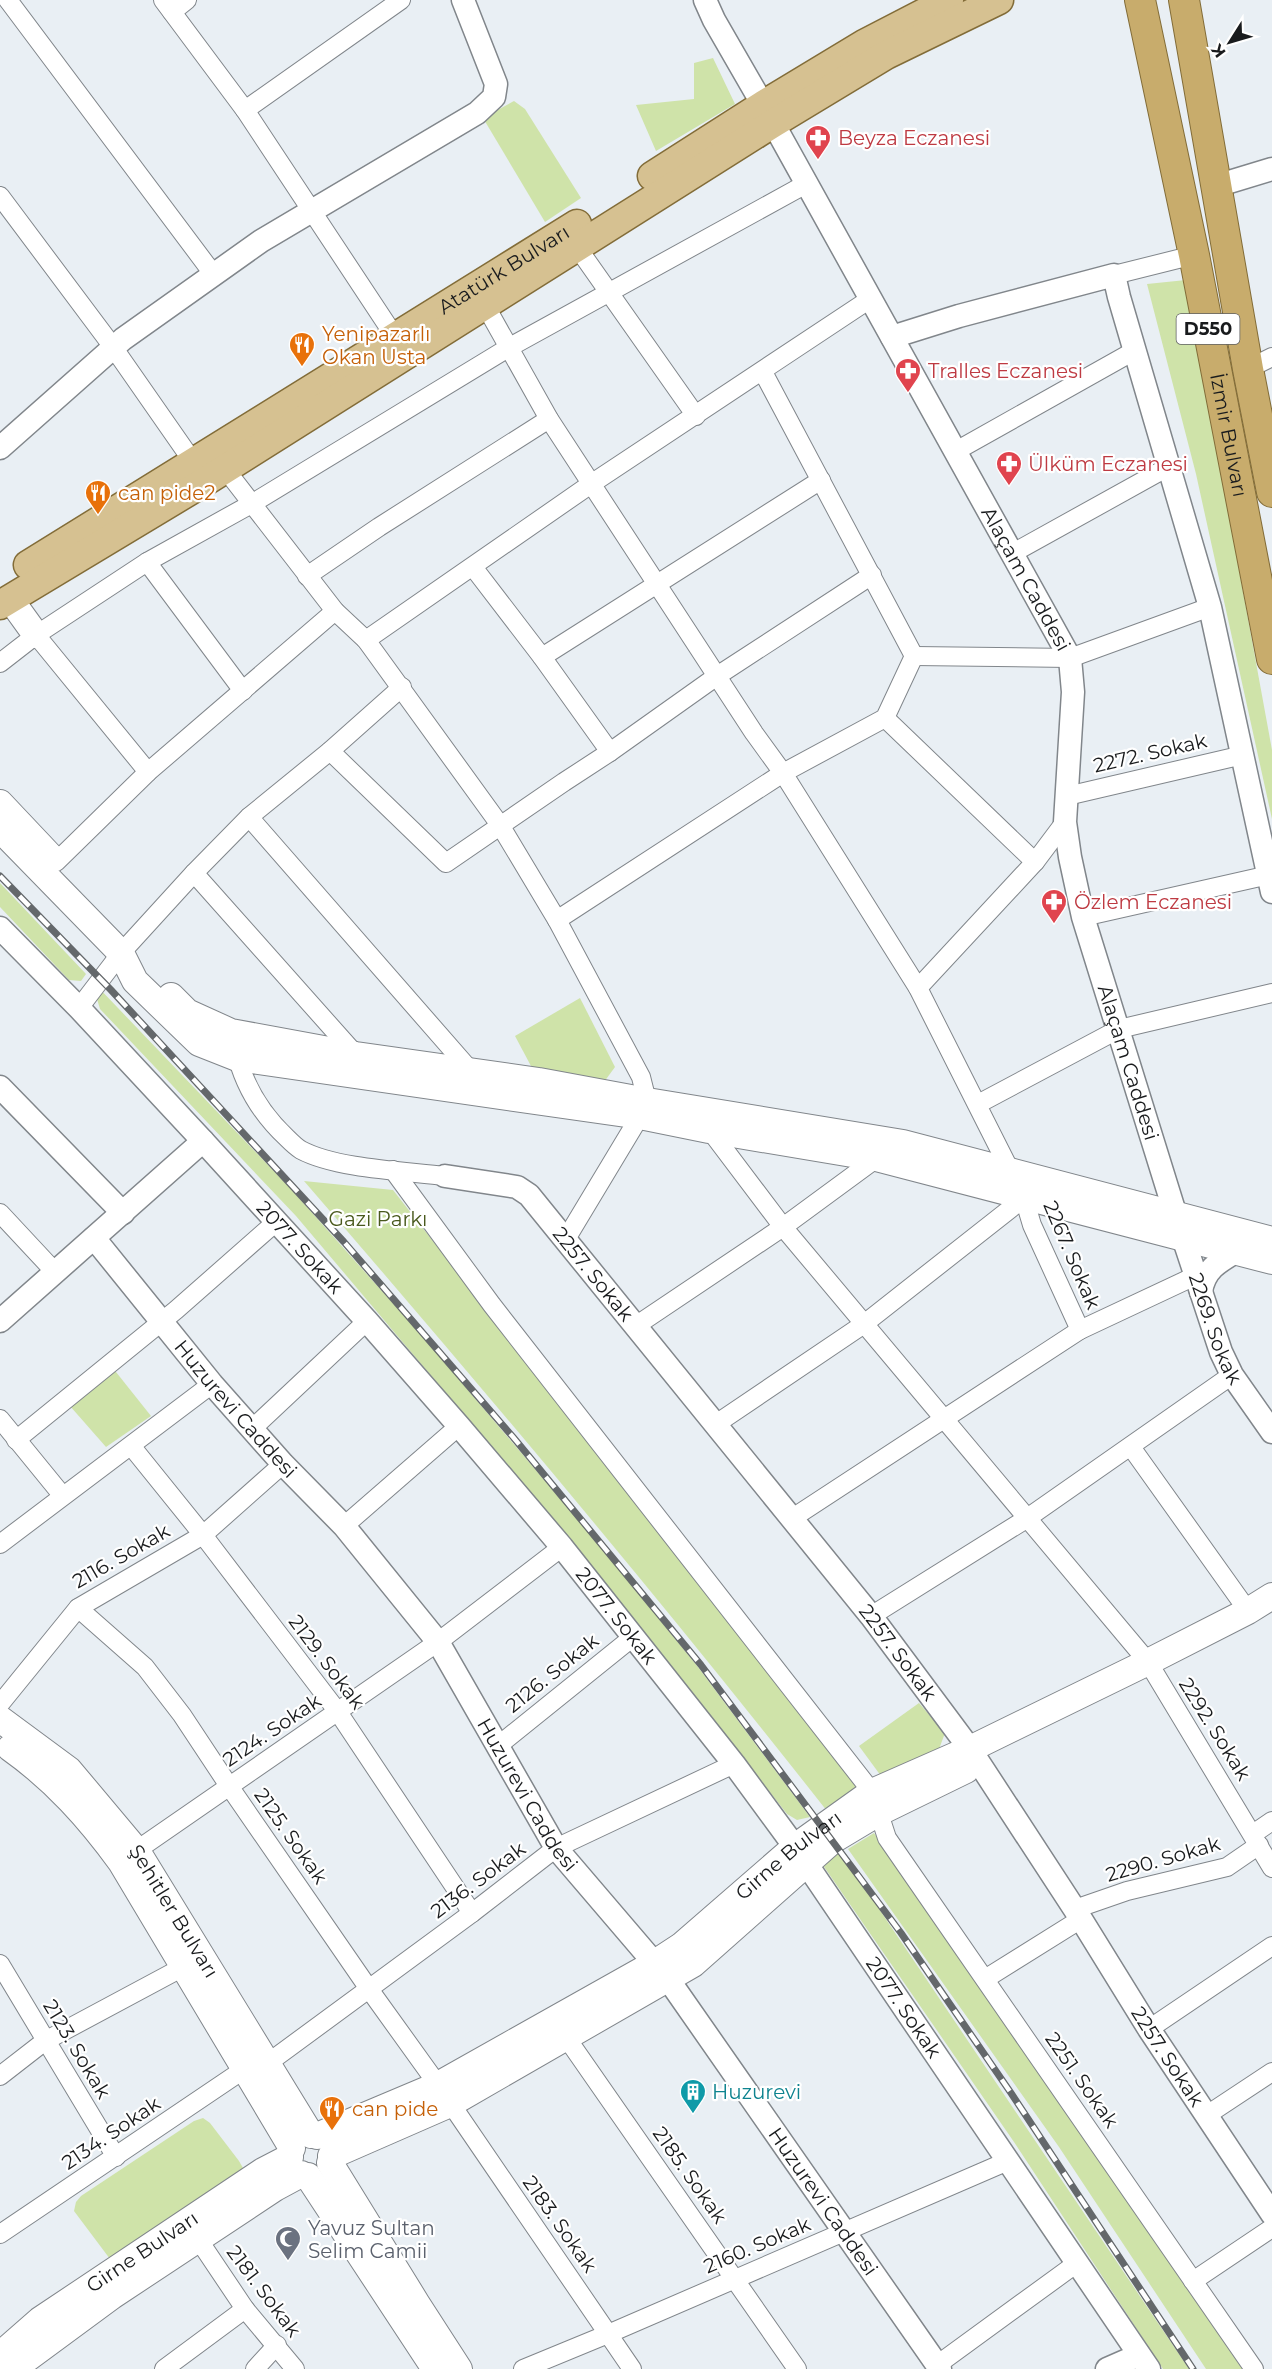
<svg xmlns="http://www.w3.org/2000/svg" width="1272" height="2369" font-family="Montserrat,sans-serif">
<rect width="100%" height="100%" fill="#e9eff4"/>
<g fill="#cfe3a9">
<polygon points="713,58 735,104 656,151 636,105 694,99 694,63"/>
<polygon points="514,101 525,109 581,198 545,222 483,118"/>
<polygon points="1186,280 1272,750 1272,819 1196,474 1147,284"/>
<polygon points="0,883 86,974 81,981 69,980 0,907"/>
<polygon points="97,986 289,1187 423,1337 590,1534 698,1667 810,1817 797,1820 787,1814 580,1552 296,1216 100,1009 94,989"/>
<polygon points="580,998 615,1067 604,1082 539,1074 531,1066 515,1036"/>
<path d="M 304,1181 L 393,1190 L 852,1775 L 859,1790 L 827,1811 C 658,1596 483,1388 304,1181 Z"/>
<polygon points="112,1367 151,1416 106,1447 70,1406"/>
<polygon points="919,1703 945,1733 939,1749 881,1776 859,1746"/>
<polygon points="874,1833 1163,2243 1246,2369 1206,2369 1059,2147 848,1849"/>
<polygon points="833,1845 873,1900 1189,2369 1163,2369 1014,2142 820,1861"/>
<polygon points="203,2118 210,2123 239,2161 243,2168 238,2176 110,2259 74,2211 76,2202 81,2196 194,2121"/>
</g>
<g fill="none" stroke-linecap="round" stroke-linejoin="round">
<defs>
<g id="minor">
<polyline points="8,0 214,275"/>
<polyline points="163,0 245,110 401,346"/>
<polyline points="172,12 187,0"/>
<polyline points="245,110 401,0"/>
<polyline points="0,196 113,347 198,469"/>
<polyline points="577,247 696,416"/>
<polyline points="1114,275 1194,255"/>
<polyline points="485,305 549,419 754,733 783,773 918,988 1024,1198 864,1324 716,1424"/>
<polyline points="1248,369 1272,357"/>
<polyline points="763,372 914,656"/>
<polyline points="956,451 1134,351"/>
<polyline points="219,461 335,611 366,640 500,825 557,920 641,1077 647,1101 640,1116 566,1239"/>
<polyline points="1013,553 1168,467"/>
<polyline points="147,562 243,691"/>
<polyline points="473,567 542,657 610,752"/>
<polyline points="307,576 379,527 549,419"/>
<polyline points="36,635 148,772"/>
<polyline points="366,640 591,484 870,299"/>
<polyline points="914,656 1070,658 1210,607"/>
<polyline points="542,657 821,480"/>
<polyline points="0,663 36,635 147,562 253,503 508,348 806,184"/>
<polyline points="885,718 1035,862"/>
<polyline points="330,751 446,863 564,782 610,752 717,676 872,575"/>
<polyline points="1067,796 1243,755"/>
<polyline points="249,817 470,1070"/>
<polyline points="56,862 148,772 335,611"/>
<polyline points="194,873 356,1055"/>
<polyline points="1083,917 1269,875"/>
<polyline points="557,920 783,773 885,718 914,656"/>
<polyline points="918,988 1035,862 1065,822"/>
<polyline points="79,1008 121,953 194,873 249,817 330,751 402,687"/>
<path d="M 235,1048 C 243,1084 260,1113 287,1138 C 291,1142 296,1147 301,1150 C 337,1169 404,1171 445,1176"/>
<polyline points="978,1104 1119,1029 1272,993"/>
<polyline points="706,1125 783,1227 1148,1662 1272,1868"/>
<polyline points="393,1170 492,1305 872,1792 887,1838 1254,2369"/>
<polyline points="1024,1198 1032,1225 1080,1330"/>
<polyline points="0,1213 55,1272"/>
<polyline points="637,1325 783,1227 881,1155"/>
<polyline points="0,1419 62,1495"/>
<polyline points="253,1428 367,1321"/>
<polyline points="16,1440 176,1310 276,1222"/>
<polyline points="132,1447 203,1535 338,1712 472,1913"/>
<polyline points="1131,1447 1248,1611"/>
<polyline points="791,1519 1080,1330 1195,1276"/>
<polyline points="344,1526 459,1426"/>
<polyline points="0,1544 212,1384"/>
<polyline points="78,1608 145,1667 182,1715 229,1786 369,1989 438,2085 632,2369"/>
<polyline points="871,1616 1026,1519 1232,1375"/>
<polyline points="0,1704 78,1608 203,1535 283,1464"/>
<polyline points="499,1745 633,1637"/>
<polyline points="1253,1834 1272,1821"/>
<polyline points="127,1857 438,1642 562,1547"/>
<polyline points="1075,1909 1127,1891 1227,1867 1259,1845"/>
<polyline points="0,1964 116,2157"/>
<polyline points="985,1979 1081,1919"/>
<polyline points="1149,2029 1272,1946"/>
<polyline points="566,2037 797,2369"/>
<polyline points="268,2063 472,1913 556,1848 734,1764"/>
<polyline points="0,2076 45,2041 185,1966"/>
<polyline points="1207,2115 1272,2072"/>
<polyline points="0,2234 246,2068"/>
<polyline points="198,2239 245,2309 295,2369"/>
<polyline points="1193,2281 1272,2228"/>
<polyline points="937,2365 1077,2263"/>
<polyline points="164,2369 245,2309"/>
<polyline points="255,2369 277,2345"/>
<polyline points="523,2369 608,2334 1008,2161"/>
</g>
<g id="tertiary">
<path id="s1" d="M 705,0 L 714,20 L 763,105 L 1070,658 L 1073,692 L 1065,822 L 1070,857 L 1083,917 L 1176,1216 L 1221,1352 L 1232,1375 L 1272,1432"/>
<polyline points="1216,186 1272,169"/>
<polyline points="892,337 959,316 1114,275 1119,297 1210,607 1272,892"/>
<polyline points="0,448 123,339 261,241 477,113 494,97 496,84 463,0"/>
<path id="s2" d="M 0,928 L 79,1008 L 203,1141 L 367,1321 L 459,1426 L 562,1547 L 734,1764 L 795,1847 L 1149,2369"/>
<polyline points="0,1087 123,1213"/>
<path id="s3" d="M 445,1176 L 517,1187 L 529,1195 L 871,1616 L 970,1749 L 1081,1919 L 1149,2029 L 1272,2214"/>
<path id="s4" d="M 94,1238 L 212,1384 L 283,1464 L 344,1526 L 438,1642 L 556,1848 L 668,1979 L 940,2369"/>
<path d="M 1201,1292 C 1204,1270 1218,1262 1237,1251"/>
<polyline points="0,1321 203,1141"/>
<polyline points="1107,2369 1139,2355"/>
</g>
<g id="secondary">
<polyline points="10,599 36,635"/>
<polyline points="0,803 51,857"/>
<polyline points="0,829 121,953 135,981 199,1043 237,1058 640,1116 709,1130 876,1158 1272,1261"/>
<polyline points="171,996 187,1012 231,1032 356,1055 539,1081 647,1101 903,1143 1272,1240"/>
<path id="s5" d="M 0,1719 L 69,1770 L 137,1851 L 311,2135"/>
<path d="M 10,1748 C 55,1780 89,1818 121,1862 L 292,2148"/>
<path id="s6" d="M 317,2136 L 438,2085 L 655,1963 L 681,1946 L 795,1847 L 872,1792 L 970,1749 L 1148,1662 L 1248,1611 L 1272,1596"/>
<polyline points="331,2156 450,2104 693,1964 833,1840 878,1813 966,1770"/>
<polyline points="330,2163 417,2304 459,2369"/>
<polyline points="308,2176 435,2369"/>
<path id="s7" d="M 0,2355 L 40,2320 L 263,2171 L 290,2157"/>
<polyline points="13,2369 112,2296 275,2188 301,2174"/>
</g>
<g id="primary">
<polyline points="652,176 763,105 864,44 949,0"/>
<path id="s8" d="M 28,565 L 577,224"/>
<polyline points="0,605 206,481 772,124 886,55 999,0"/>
</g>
<g id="trunk">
<path id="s9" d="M 1140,0 L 1194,255 L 1272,659"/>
<polyline points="1184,0 1248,369 1272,492"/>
</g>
</defs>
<use href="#minor" stroke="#81868b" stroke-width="20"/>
<use href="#tertiary" stroke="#81868b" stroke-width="25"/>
<use href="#secondary" stroke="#81868b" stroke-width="28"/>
<use href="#primary" stroke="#826c38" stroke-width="31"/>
<use href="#trunk" stroke="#826c38" stroke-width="32"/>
<use href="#minor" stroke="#fff" stroke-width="18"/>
<use href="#tertiary" stroke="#fff" stroke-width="22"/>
<use href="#secondary" stroke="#fff" stroke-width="26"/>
<use href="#primary" stroke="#d6c191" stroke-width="28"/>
<use href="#trunk" stroke="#c8ac6c" stroke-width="30"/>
<defs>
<polyline id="rail" points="0,876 111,990 344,1242 513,1437 701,1665 901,1933 1011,2093 1193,2369"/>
</defs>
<use href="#rail" stroke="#64686b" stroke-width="7"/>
<use href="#rail" stroke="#fff" stroke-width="4.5" stroke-dasharray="14" stroke-linecap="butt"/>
</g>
<defs>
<symbol id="pharmacy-pin" viewBox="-11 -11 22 30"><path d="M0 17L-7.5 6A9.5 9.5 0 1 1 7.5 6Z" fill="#e0444e" stroke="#fff"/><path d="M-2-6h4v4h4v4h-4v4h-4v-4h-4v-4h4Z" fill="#fff"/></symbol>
<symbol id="restaurant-pin" viewBox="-11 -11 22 30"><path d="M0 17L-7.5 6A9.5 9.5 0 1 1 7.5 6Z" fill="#e8710a" stroke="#fff"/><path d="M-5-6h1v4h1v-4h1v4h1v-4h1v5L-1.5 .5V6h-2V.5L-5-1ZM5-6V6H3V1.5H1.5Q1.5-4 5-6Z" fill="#fff"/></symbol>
<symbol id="building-pin" viewBox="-11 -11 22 30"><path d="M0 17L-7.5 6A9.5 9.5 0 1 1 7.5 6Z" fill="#0f9aa8" stroke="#fff"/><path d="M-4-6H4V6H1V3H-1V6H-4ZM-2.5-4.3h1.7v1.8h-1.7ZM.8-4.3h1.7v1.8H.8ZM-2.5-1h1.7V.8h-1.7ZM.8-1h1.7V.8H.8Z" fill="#fff"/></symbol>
<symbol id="mosque-pin" viewBox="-11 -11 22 30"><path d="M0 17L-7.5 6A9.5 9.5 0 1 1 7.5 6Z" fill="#6b7280" stroke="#fff"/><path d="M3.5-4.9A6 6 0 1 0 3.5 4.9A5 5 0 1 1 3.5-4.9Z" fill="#fff"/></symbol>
</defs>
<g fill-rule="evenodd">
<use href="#pharmacy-pin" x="803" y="123" width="30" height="40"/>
<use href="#restaurant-pin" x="287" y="330" width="30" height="40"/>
<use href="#pharmacy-pin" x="893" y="356" width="30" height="40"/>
<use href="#pharmacy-pin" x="994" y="449" width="30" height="40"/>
<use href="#restaurant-pin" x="83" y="478" width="30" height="40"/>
<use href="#pharmacy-pin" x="1039" y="887" width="30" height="40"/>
<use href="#building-pin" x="678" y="2077" width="30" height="40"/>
<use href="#restaurant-pin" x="317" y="2094" width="30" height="40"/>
<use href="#mosque-pin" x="273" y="2224" width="30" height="40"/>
</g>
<g text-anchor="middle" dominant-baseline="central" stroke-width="4.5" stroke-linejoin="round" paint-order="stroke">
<rect fill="#fff" stroke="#5e5f61" stroke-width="1.5" x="1176.5" y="314" width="63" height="30" rx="4.5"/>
<g font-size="18" font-weight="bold" fill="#191b1d">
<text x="1208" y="329">D550</text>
</g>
<g font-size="20" fill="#be3a42" stroke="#fff" text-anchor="start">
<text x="838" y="138">Beyza Eczanesi</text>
<text x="928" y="371">Tralles Eczanesi</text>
<text x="1028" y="464">Ülküm Eczanesi</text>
<text x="1074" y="902">Özlem Eczanesi</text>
</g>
<g font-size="20" fill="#191b1d" stroke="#fff">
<text stroke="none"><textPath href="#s8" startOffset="560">Atatürk Bulvarı</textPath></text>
<text stroke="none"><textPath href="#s9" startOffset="444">İzmir Bulvarı</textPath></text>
<text stroke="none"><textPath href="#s1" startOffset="662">Alaçam Caddesi</textPath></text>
<text transform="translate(1150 753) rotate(-13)">2272. Sokak</text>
<text stroke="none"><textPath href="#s1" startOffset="1166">Alaçam Caddesi</textPath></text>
<text stroke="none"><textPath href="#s2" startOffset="438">2077. Sokak</textPath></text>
<text transform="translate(1072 1255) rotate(67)">2267. Sokak</text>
<text stroke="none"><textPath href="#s3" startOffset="189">2257. Sokak</textPath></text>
<text stroke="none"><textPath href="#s1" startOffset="1446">2269. Sokak</textPath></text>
<text stroke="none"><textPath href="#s4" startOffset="222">Huzurevi Caddesi</textPath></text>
<text transform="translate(121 1556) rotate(-30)">2116. Sokak</text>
<text stroke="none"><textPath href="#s2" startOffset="924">2077. Sokak</textPath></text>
<text stroke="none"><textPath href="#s3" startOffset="675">2257. Sokak</textPath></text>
<text transform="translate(327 1662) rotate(53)">2129. Sokak</text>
<text transform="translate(552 1673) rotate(-39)">2126. Sokak</text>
<text transform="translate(1215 1729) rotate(58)">2292. Sokak</text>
<text transform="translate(272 1730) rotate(-34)">2124. Sokak</text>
<text stroke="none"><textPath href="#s4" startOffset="708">Huzurevi Caddesi</textPath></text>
<text transform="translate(291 1836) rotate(55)">2125. Sokak</text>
<text stroke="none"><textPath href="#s6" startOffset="552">Girne Bulvarı</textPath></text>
<text transform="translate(1163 1859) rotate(-16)">2290. Sokak</text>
<text transform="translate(478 1880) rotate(-37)">2136. Sokak</text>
<text stroke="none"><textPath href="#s5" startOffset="262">Şehitler Bulvarı</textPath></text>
<text stroke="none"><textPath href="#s2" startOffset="1410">2077. Sokak</textPath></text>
<text transform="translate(77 2049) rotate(59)">2123. Sokak</text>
<text stroke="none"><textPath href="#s3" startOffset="1161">2257. Sokak</textPath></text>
<text transform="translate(1082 2080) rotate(55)">2251. Sokak</text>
<text transform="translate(111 2133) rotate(-34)">2134. Sokak</text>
<text transform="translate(690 2175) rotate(55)">2185. Sokak</text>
<text stroke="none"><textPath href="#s4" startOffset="1212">Huzurevi Caddesi</textPath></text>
<text transform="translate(560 2224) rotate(55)">2183. Sokak</text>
<text transform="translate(757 2245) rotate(-23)">2160. Sokak</text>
<text stroke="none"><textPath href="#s7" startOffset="176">Girne Bulvarı</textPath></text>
<text transform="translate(264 2291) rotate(53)">2181. Sokak</text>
</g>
<g font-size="20" fill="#c56008" stroke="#fff" text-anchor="start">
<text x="322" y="334">Yenipazarlı<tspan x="322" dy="23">Okan Usta</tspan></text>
<text x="118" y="493">can pide2</text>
<text x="352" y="2109">can pide</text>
</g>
<g font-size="20" fill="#49591d" stroke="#fff">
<text x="378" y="1219">Gazi Parkı</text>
</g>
<g font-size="20" fill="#0d838f" stroke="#fff" text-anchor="start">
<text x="712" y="2092">Huzurevi</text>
</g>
<g font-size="20" fill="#5b616d" stroke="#fff" text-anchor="start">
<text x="308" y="2228">Yavuz Sultan<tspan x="308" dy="23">Selim Camii</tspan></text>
</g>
</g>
<g transform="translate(1230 42) rotate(233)" stroke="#ffffff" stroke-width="4.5" paint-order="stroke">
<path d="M0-4.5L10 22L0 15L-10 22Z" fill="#191b1d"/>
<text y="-9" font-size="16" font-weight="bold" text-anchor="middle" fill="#191b1d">K</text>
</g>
</svg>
